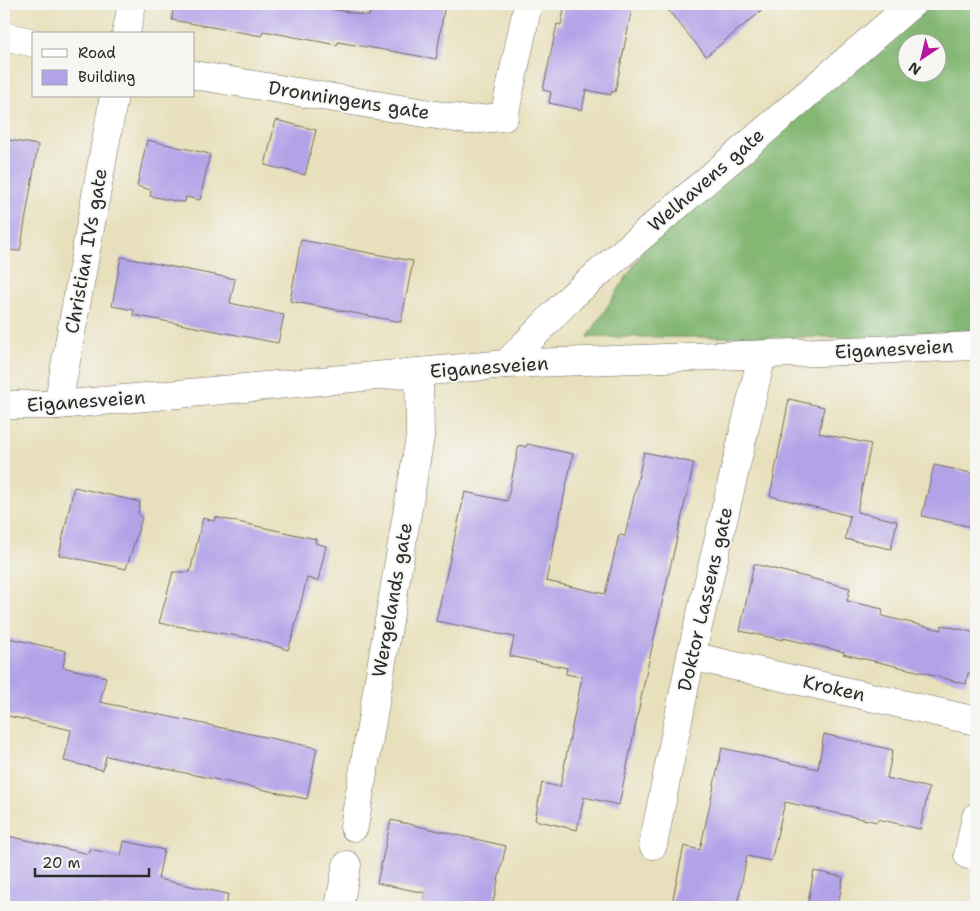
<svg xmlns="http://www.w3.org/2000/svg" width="980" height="911" font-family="'Shantell Sans',sans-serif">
<rect width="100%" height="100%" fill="#f6f6f2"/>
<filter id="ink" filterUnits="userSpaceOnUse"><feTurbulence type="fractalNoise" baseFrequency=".02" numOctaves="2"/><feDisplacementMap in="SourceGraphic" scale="10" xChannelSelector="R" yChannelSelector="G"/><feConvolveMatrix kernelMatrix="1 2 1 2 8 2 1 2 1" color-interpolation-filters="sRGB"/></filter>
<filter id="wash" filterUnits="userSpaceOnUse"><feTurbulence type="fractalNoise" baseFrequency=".0096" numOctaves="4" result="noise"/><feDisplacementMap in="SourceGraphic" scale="20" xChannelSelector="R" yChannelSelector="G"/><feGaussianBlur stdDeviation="1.12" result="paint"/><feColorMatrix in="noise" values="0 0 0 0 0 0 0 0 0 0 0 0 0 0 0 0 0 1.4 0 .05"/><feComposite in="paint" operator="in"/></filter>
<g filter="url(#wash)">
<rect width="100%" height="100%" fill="#e8e0bc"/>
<path fill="#83b773" stroke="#57714f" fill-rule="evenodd" d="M 930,4 L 976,4 L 976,330 L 852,337 L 588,337 L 646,246 ZM 908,42 L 938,42 L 938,72 L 908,72 Z"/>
<g id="blocks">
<g fill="#b2a2e8">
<polygon points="173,4 304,4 369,16 371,4 445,4 436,59 338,42 337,45 263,31 262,36 172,20"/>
<polygon points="565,4 633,4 615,92 611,92 611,95 586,90 582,110 549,103 551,92 543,90 557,24 561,25"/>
<polygon points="663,4 770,4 706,56"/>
<polygon points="276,120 316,130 305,175 265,165"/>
<polygon points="4,139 38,145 20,251 4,250"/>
<polygon points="147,140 210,154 200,200 186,197 185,202 180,202 150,196 151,190 137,186"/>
<polygon points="301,240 413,261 401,322 290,301"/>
<polygon points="121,257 235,279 230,303 284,315 278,343 133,315 134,310 112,306"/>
<polygon points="789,399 824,407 819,433 871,444 857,512 897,521 891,549 845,539 850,516 770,496"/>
<polygon points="527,444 573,454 546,581 605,594 619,535 625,536 644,452 694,463 648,665 619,805 584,797 577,830 535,820 542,783 560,787 582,677 566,674 567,668 510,656 514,637 436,621 465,492 507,501 519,445 526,447"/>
<polygon points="934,465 976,474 976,528 922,516"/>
<polygon points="74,487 140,502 138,513 142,518 126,569 59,555"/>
<polygon points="215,517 316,539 315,543 326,546 318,581 307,578 293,635 288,650 255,639 159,623 173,572 190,572 203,518 214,521"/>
<polygon points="754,564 850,588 847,601 883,609 882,616 941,630 942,625 976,633 976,674 968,673 966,684 930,675 930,674 843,654 844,652 783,638 783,640 740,631"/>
<polygon points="9,638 66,651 63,667 106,677 100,702 317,748 307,799 106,756 103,770 64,761 71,730 4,715 4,661"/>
<polygon points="824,734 893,750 887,778 929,788 920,829 878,819 877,822 785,802 771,861 747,856 737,907 671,907 684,846 700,850 722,748 818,769"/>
<polygon points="391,820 506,846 492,907 422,907 425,893 377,883"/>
<polygon points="4,835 89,854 90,849 121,856 124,841 164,850 158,879 228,894 226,907 18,907 4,904"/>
<polygon points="814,871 843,877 838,907 807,907"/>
</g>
</g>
</g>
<g filter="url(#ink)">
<use href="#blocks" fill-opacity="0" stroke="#6d6a5e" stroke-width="1"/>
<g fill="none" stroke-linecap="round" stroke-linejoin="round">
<defs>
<g id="minor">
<polyline points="126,34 132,4"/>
<polyline points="4,36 34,43"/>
<polyline points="194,75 467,120 504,117 528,4"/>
<polyline points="506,364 572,296 912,4"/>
<polyline points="4,405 58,405 506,364 976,346"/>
<polyline points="58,405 114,96"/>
<polyline points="691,656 976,721"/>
<polyline points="976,817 968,855 976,857"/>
<polyline points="354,827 420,437 419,372"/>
<polyline points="653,845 691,656 762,355"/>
<polyline points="339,907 347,865"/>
</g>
</defs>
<use href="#minor" stroke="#6d6a5e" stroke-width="29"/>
<use href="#minor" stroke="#fff" stroke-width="28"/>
</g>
</g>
<g text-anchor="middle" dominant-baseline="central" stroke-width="4" stroke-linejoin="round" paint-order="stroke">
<g font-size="19" fill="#2b2b2b" stroke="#f6f6f2">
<text transform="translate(349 100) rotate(9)">Dronningens gate</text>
<text transform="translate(706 180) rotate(-41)">Welhavens gate</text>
<text transform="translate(86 251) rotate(-80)">Christian IVs gate</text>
<text transform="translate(894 349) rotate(-3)">Eiganesveien</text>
<text transform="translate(489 367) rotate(-4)">Eiganesveien</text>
<text transform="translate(86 401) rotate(-4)">Eiganesveien</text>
<text transform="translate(705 599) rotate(-77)">Doktor Lassens gate</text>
<text transform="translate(392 600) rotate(-80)">Wergelands gate</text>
<text transform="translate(834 688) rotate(13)">Kroken</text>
</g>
</g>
<rect width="980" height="911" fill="none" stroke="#f6f6f2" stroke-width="20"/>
<rect x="32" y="32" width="162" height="65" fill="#f6f6f2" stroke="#a5a5a2"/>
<rect x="42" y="49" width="25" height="8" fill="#ffffff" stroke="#a5a5a2"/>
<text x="78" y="58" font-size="15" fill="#2b2b2b">Road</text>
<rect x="42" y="70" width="25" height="15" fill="#b2a2e8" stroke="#a5a5a2"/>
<text x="78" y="82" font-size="15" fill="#2b2b2b">Building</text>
<g transform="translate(922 58) rotate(215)"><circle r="24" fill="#f6f6f2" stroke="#a5a5a2"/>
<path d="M0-4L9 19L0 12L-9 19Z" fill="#b5179e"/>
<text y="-8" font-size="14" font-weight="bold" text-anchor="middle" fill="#2b2b2b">N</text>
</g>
<path d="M35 868v8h114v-8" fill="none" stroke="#2b2b2b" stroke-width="2.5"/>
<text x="42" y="868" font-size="15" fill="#2b2b2b" stroke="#f6f6f2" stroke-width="4" paint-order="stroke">20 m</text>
</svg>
